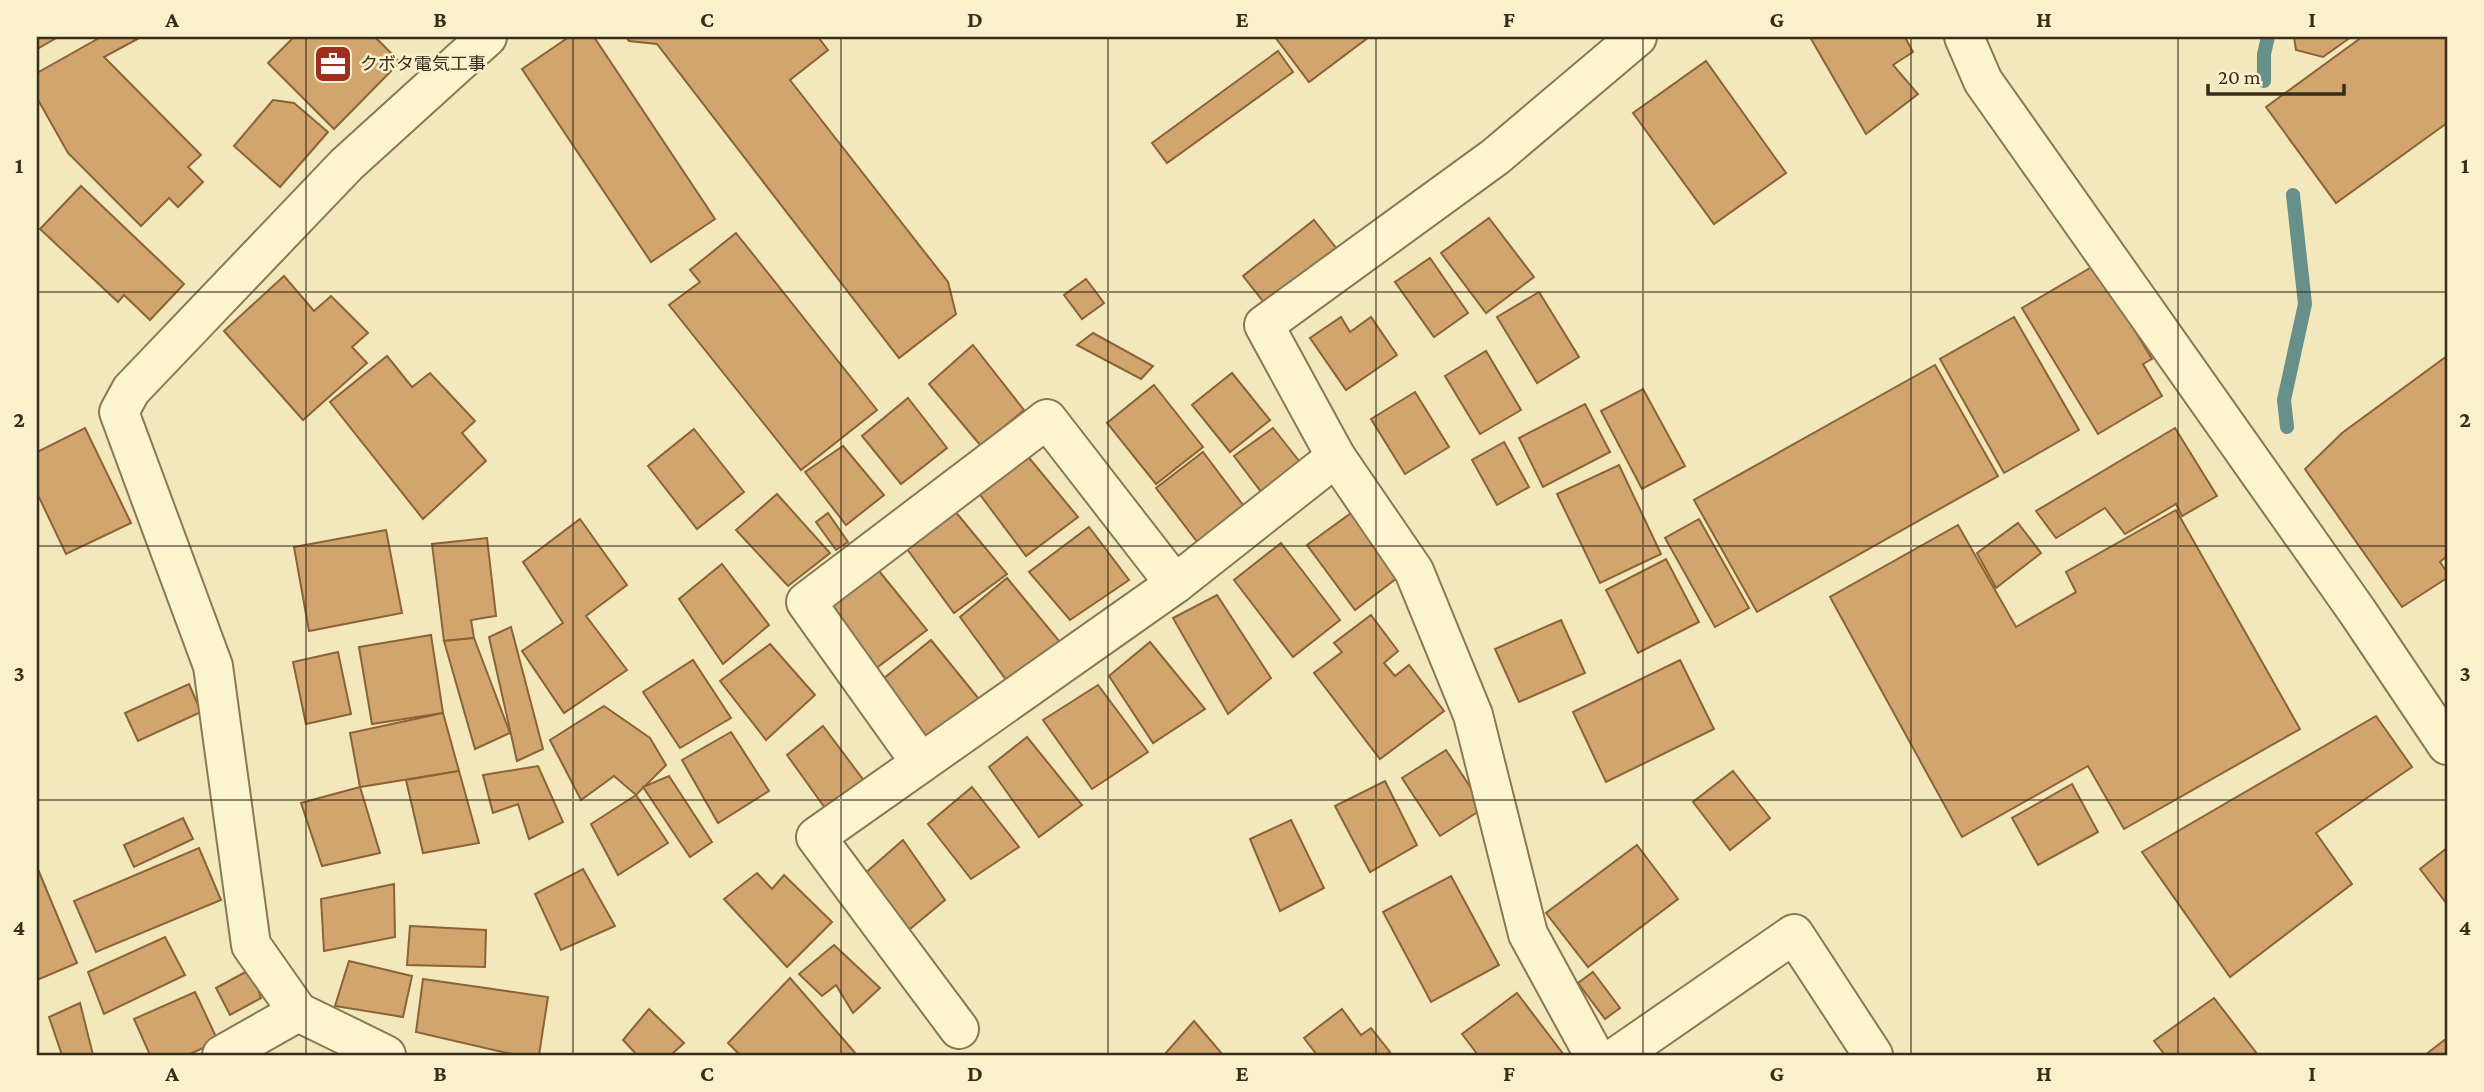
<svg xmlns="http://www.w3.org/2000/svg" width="2484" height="1092" font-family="'Crimson Pro','Noto Sans JP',serif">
<rect width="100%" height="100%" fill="#f2e8bb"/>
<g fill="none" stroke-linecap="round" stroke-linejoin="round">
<g stroke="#67908b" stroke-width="14">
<polyline points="2264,81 2264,54 2268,37"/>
<polyline points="2287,427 2284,400 2305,304 2293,195"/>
</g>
</g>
<g fill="#d3a56e" stroke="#8b6337" stroke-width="2">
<polygon points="37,37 58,37 37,49"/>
<polygon points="101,37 141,37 104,57 201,155 188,167 203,182 178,207 169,198 141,226 68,153 37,98 37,73"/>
<polygon points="294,37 375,37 400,62 334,129 268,63"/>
<polygon points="569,37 594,37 715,219 651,262 522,69"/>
<polygon points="626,37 818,37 828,50 790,80 948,282 956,314 899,358 657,44 629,41"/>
<polygon points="1275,37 1369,37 1309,82"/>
<polygon points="1810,37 1905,37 1913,52 1893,65 1918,94 1866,134"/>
<polygon points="2294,37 2351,37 2323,57 2296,50"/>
<polygon points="2362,37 2447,37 2447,123 2336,203 2266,107"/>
<polygon points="1278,51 1293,72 1167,163 1152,143"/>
<polygon points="1706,61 1786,173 1714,224 1633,113"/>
<polygon points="273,100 294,103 328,132 280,187 234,146"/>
<polygon points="81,186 184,284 150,320 124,295 118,302 40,229"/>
<polygon points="1489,218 1534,277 1486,313 1441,253"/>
<polygon points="1314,220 1337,249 1266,305 1243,276"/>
<polygon points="736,233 877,410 801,470 669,305 700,282 690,270"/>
<polygon points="1430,258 1468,313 1434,337 1395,282"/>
<polygon points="2095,265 2152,359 2143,364 2162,396 2098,434 2022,308"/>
<polygon points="284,276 314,311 331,296 368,333 352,347 367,363 303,420 224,331"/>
<polygon points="1086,279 1104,303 1082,319 1064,295"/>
<polygon points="1539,292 1579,357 1537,383 1497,317"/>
<polygon points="1341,317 1350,332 1371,317 1397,355 1346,390 1310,338"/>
<polygon points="2014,317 2079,430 2004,473 1940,359"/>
<polygon points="1093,333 1153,366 1141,379 1077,345"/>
<polygon points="973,345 1024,410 981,446 929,384"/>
<polygon points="1486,351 1521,410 1480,434 1445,376"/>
<polygon points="387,356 412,387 430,373 475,421 462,433 486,461 423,519 330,402"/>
<polygon points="2447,356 2447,556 2440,562 2447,572 2447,578 2402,607 2305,469 2342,433"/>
<polygon points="1935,365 1998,476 1757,612 1694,500"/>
<polygon points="1232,373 1270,420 1230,452 1192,405"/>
<polygon points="1154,385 1203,447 1156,484 1107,423"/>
<polygon points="1643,389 1685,466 1642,489 1601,411"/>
<polygon points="1415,392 1449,447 1405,474 1371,419"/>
<polygon points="908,398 947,448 901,484 862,436"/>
<polygon points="1585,404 1610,452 1543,487 1519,438"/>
<polygon points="85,428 131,523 66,554 37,493 37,452"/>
<polygon points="1273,428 1307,471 1268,501 1234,456"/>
<polygon points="2175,428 2217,496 2182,516 2176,504 2125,534 2105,508 2056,538 2036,511"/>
<polygon points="694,429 744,492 697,529 648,466"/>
<polygon points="1504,442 1529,487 1497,505 1472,460"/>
<polygon points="843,446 884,495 846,525 805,472"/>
<polygon points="1203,452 1249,513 1201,547 1156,488"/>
<polygon points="1025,453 1078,517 1026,556 978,492"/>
<polygon points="1619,465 1661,554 1600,583 1557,494"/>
<polygon points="777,494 830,553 788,586 736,530"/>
<polygon points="954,510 1007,574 954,613 907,549"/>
<polygon points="2176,510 2300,729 2124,829 2088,766 1962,837 1830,597 1958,525 2016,627 2076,592 2066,572"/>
<polygon points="1354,511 1401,575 1355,610 1307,545"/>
<polygon points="828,513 848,542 836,550 816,522"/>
<polygon points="580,519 627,585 586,616 627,670 564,713 522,651 563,623 523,562"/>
<polygon points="1699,519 1749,608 1715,627 1665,538"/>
<polygon points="2018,523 2041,553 1996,588 1977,553"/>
<polygon points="1089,527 1129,580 1070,620 1029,572"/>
<polygon points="386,530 402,613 309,631 294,547"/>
<polygon points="487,538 496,616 471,620 474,638 444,641 432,544"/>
<polygon points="1281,543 1340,620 1293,657 1234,580"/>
<polygon points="1666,559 1699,622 1638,653 1606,590"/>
<polygon points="722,564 769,625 723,664 679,599"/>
<polygon points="875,566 927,630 875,669 827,605"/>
<polygon points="1007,578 1060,642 1007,681 960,617"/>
<polygon points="1217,595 1271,678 1228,714 1173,618"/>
<polygon points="1371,615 1398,651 1384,663 1395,676 1409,665 1444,711 1380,759 1314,673 1342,652 1334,643"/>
<polygon points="1561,620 1585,673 1519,702 1495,649"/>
<polygon points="511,627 543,749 517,761 489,637"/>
<polygon points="431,635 443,713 372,724 359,647"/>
<polygon points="474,638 510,733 475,749 444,641"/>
<polygon points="931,640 983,704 931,743 883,679"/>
<polygon points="1150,642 1205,709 1153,743 1109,676"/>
<polygon points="770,644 815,695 766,740 720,681"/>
<polygon points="338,652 351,714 306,724 293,662"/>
<polygon points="693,660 731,718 680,748 643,692"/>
<polygon points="1680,660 1714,729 1606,782 1573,712"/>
<polygon points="189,684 201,712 138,741 125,713"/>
<polygon points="1098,685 1148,752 1092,789 1043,720"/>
<polygon points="604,706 650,738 666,765 636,795 614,776 581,800 550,740"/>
<polygon points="443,713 459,771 360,787 350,733"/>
<polygon points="2376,716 2412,767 2316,833 2352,884 2230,977 2142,852"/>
<polygon points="823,726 865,782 825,808 787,755"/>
<polygon points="731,732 769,791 718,823 682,760"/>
<polygon points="1027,737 1082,805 1039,837 989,767"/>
<polygon points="1446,750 1484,808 1440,836 1402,778"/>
<polygon points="538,766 563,822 529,839 518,804 493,813 483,775"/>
<polygon points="459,771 479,843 423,853 406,780"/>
<polygon points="1733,771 1770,818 1730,850 1693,802"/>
<polygon points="669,776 712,842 690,857 643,787"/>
<polygon points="1385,781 1417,845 1370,872 1335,806"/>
<polygon points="2072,784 2098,832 2038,865 2012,818"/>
<polygon points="360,787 380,853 322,866 301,803"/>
<polygon points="972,787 1019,847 971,879 928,824"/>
<polygon points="636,795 668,843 618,875 591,824"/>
<polygon points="183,818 193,839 134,867 124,845"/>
<polygon points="1291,820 1324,888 1280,911 1250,839"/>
<polygon points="903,840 945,900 904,934 862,876"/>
<polygon points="1637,845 1678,899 1588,967 1546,913"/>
<polygon points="199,848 221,900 96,952 74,901"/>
<polygon points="2447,848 2447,904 2420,869"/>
<polygon points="37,867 77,963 37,980"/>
<polygon points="583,869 615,926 561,950 535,894"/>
<polygon points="757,873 772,889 784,875 832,922 787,967 724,899"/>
<polygon points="1451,876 1499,965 1431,1002 1383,912"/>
<polygon points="394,884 395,937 324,951 321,899"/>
<polygon points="410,926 486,930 485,967 407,965"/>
<polygon points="165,937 185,975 104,1014 88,972"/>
<polygon points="834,945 880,988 853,1013 836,985 822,996 799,974"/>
<polygon points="349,961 412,976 403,1017 335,1006"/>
<polygon points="251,969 261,998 230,1015 216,988"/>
<polygon points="1593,972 1620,1008 1605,1019 1578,983"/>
<polygon points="790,978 857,1055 740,1055 728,1043"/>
<polygon points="423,979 548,997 539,1055 515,1055 416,1032"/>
<polygon points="195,992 218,1041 188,1055 150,1055 134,1019"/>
<polygon points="1517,993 1564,1055 1478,1055 1462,1034"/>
<polygon points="2214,998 2258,1055 2165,1055 2154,1041"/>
<polygon points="80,1003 93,1055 62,1055 49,1017"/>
<polygon points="649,1009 684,1043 671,1055 637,1055 623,1040"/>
<polygon points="1342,1009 1361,1035 1371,1028 1390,1052 1385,1055 1317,1055 1304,1038"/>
<polygon points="1194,1021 1223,1055 1164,1055"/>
<polygon points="2447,1038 2447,1055 2425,1055"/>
</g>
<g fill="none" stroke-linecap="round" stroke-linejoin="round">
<defs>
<g id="minor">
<polyline points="1964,37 1983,81 2357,611 2447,745"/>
<polyline points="921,763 806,602 1047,419 1175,584"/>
<polyline points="959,1029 816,837 1175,584 1336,457"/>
<polyline points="222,1055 298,1012"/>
<polyline points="386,1055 298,1012 251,945 213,666 119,412 131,390 347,164 487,37"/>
<polyline points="1594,1055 1528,934 1473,715 1414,571 1336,457 1264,325 1495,157 1637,37"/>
<polyline points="1619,1055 1794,934 1873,1055"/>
</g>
</defs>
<use href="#minor" stroke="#8a7854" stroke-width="42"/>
<use href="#minor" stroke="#fcf4cf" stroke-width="38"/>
</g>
<path fill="none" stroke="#382c1a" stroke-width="2" stroke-opacity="0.55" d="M 306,37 L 306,1055M 573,37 L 573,1055M 841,37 L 841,1055M 1108,37 L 1108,1055M 1376,37 L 1376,1055M 1643,37 L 1643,1055M 1911,37 L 1911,1055M 2178,37 L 2178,1055M 37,292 L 2447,292M 37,546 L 2447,546M 37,800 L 2447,800"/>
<defs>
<symbol id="office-square" viewBox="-11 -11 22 22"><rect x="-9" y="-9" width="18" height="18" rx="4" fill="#9e2e1e" stroke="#f8f1cc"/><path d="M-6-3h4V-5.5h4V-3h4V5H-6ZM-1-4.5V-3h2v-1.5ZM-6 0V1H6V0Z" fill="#fff"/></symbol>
</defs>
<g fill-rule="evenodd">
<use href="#office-square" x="311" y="42" width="44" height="44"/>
</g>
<g text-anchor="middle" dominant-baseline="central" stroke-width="5" stroke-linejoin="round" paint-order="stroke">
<g font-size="18" fill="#382c1a" stroke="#f8f1cc" text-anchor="start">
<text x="360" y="64">クボタ電気工事</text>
</g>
</g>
<rect width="2484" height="1092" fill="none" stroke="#f8f1cc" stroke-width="77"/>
<path d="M2208 84v10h136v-10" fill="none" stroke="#382c1a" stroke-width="3.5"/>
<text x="2218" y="84" font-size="21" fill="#382c1a" stroke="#f8f1cc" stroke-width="5" paint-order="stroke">20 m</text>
<rect x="38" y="38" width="2408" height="1016" fill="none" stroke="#382c1a" stroke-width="2.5"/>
<g font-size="23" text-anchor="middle" font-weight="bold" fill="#382c1a">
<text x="172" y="27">A</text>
<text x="440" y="27">B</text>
<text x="707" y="27">C</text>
<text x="975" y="27">D</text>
<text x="1242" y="27">E</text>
<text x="1509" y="27">F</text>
<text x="1777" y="27">G</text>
<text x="2044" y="27">H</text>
<text x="2312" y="27">I</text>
<text x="19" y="173">1</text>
<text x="2465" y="173">1</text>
<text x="19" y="427">2</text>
<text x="2465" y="427">2</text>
<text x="19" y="681">3</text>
<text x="2465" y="681">3</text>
<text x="19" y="935">4</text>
<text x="2465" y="935">4</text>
<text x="172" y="1081">A</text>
<text x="440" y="1081">B</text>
<text x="707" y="1081">C</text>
<text x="975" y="1081">D</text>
<text x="1242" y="1081">E</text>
<text x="1509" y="1081">F</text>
<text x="1777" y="1081">G</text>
<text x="2044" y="1081">H</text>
<text x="2312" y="1081">I</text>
</g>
</svg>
